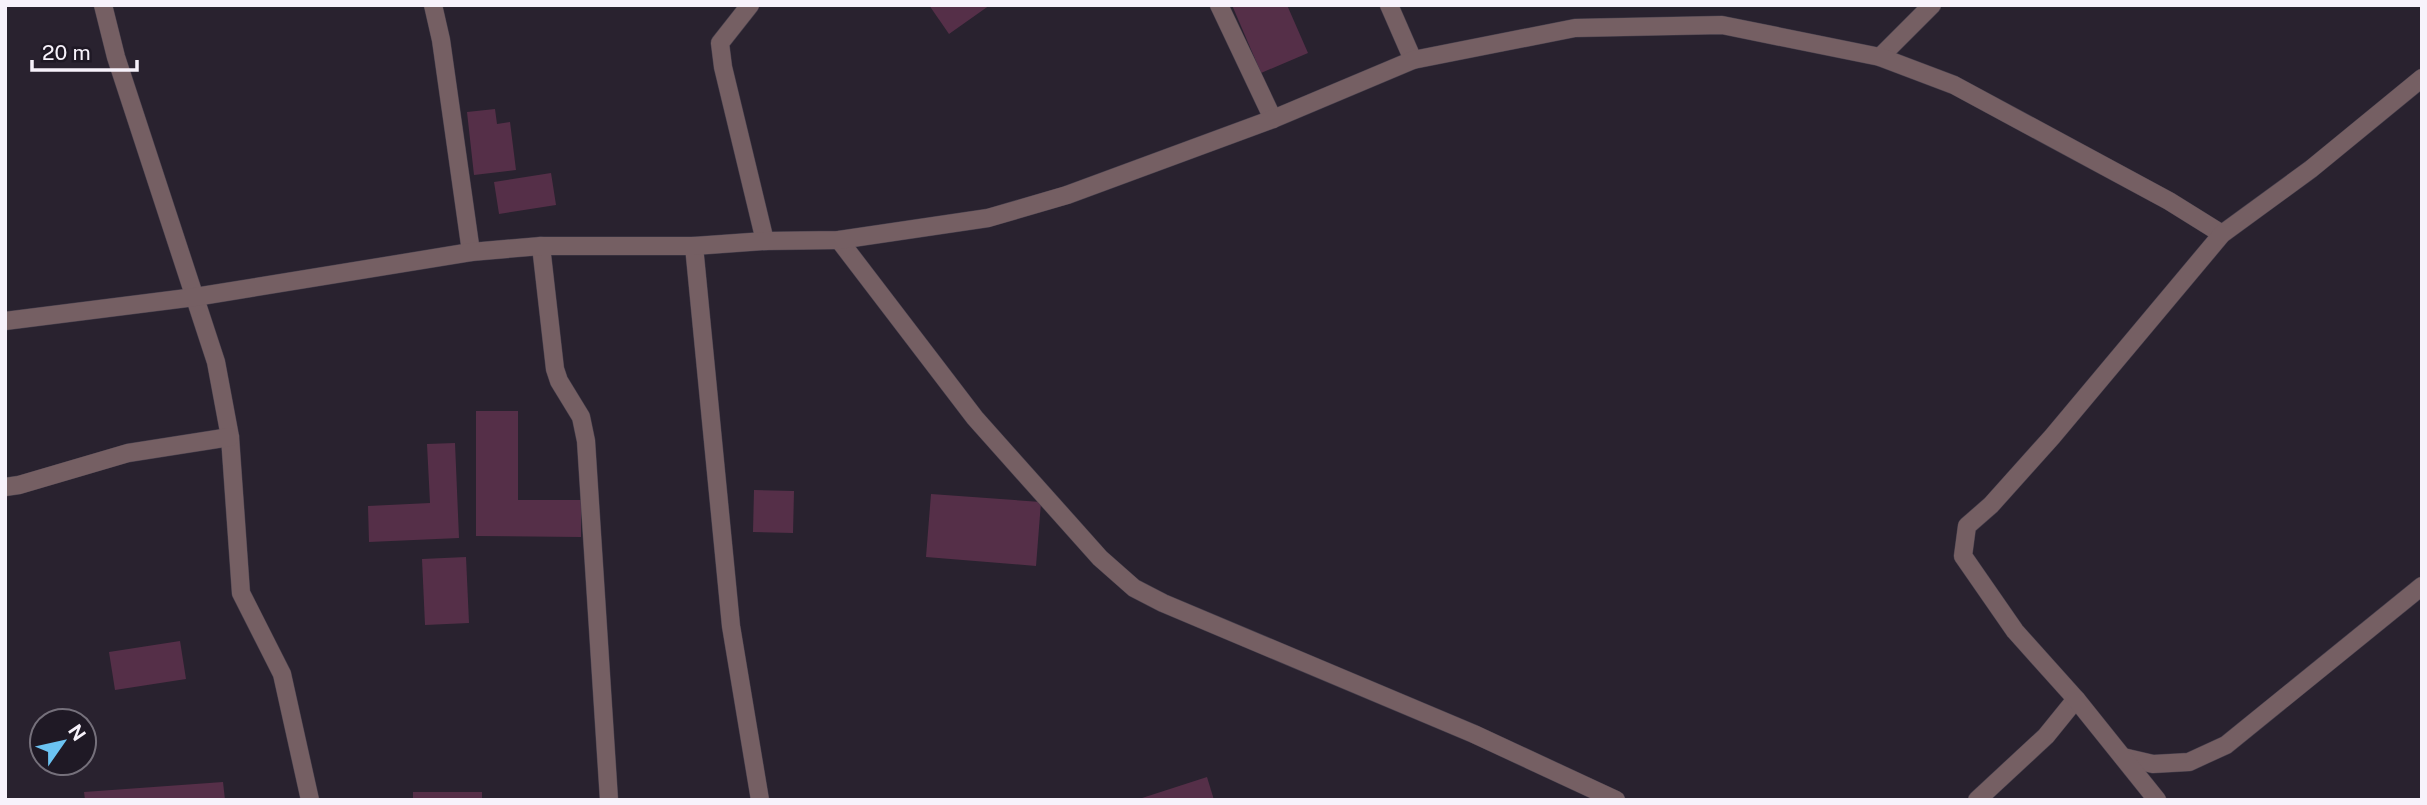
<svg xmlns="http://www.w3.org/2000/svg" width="2427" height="805" font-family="'Public Sans',sans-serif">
<rect width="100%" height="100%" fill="#29222f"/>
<g fill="#552f48">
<polygon points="929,5 990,5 949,34"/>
<polygon points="1232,5 1287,5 1308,53 1261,73"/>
<polygon points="495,109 497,124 510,122 516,170 474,175 467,112"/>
<polygon points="551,173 556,205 499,214 494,182"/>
<polygon points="476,411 518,411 518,500 581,500 581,537 476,536"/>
<polygon points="455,443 459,538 369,542 368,506 430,503 427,444"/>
<polygon points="754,490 794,491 793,533 753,532"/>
<polygon points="931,494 1041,502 1036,566 926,557"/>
<polygon points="466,557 469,623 425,625 422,559"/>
<polygon points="180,641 186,679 115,690 109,652"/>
<polygon points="1207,777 1214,800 1139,800 1139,799"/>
<polygon points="223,782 225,800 85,800 84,792"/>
<rect x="413" y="792" width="69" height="8"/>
</g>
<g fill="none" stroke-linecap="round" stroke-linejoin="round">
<defs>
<g id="street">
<polyline points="103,5 116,57 216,362 230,437 241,593 282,674 310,800"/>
<polyline points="433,5 441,40 471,252"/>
<polyline points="750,5 720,43 723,67 765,241"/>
<polyline points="1219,5 1273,119"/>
<polyline points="1389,5 1413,60"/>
<polyline points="1880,57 1932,5"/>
<polyline points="839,240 975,418 1100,558 1134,588 1163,603 1474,734 1616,800"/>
<polyline points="541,246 555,369 559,381 581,417 586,441 609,800"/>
<polyline points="694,246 731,626 760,800"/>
<polyline points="5,321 195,297 471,252 541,246 694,246 765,241 839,240 988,218 1067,195 1273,119 1413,60 1575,28 1722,25 1880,57 1954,85 2169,201 2222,234"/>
<polyline points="5,487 19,485 128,453 230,437"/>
<polyline points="2123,757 2153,764 2189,762 2226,745 2422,586"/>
<polyline points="1977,800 2046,736 2076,699"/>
<polyline points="2157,800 2076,699 2015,631 1963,556 1967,526 1991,505 2052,437 2222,234 2311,169 2422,78"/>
</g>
</defs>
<use href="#street" stroke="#463f4c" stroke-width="19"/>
<use href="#street" stroke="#755f63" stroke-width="18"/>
</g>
<rect width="2427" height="805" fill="none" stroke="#f7f2fb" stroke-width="14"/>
<g transform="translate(63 742) rotate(56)"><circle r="33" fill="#1f1925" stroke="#75707b" stroke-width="2"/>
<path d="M0-5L12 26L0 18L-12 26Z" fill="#6bc3f2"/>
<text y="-10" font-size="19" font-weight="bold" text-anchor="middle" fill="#f7f2fb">N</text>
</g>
<path d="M32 60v10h105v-10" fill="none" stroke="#f7f2fb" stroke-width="3.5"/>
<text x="42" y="60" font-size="21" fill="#f7f2fb" stroke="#1f1925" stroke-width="5" paint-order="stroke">20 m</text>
</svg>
